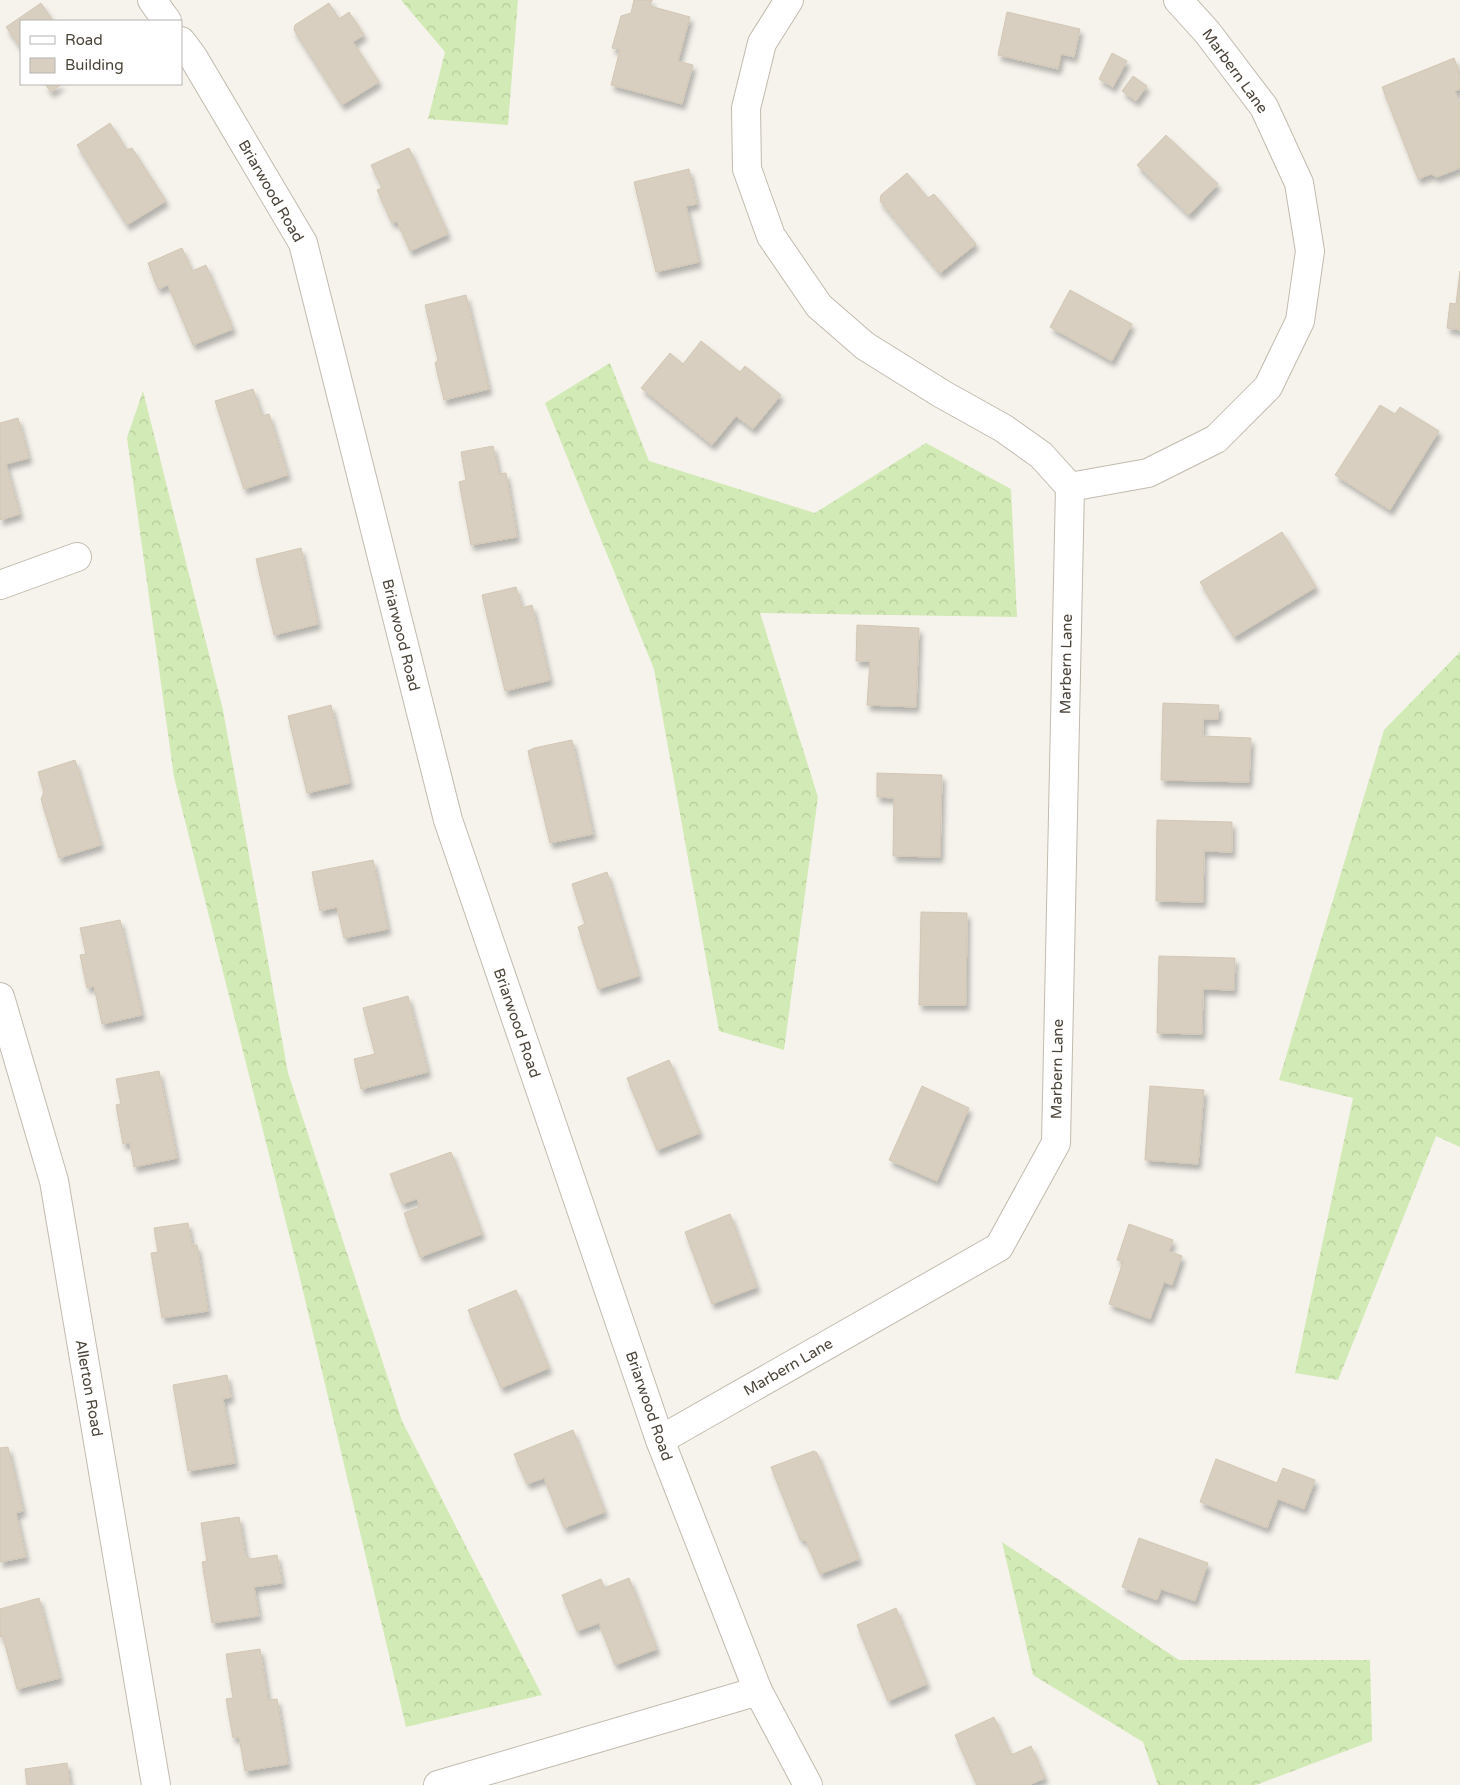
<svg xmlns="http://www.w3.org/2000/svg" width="1460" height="1785" font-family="'Varela Round',sans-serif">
<defs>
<pattern id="forest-crowns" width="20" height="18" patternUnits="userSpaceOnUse" patternTransform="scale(1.25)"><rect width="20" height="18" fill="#d2eab5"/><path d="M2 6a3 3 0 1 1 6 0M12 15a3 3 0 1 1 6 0" fill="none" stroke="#b6ca9c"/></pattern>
<filter id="shadow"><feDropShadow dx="3" dy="5.5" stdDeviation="2.5" flood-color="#0004"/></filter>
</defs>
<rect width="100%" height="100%" fill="#f6f3ec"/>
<g fill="url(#forest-crowns)">
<polygon points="401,0 518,0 508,125 428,119 445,52"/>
<polygon points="610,363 649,461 815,513 926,443 1011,489 1017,617 760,613 818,797 784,1050 719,1031 654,669 545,403"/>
<polygon points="143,391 223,710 288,1073 402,1421 542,1695 406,1727 299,1274 174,777 127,438"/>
<polygon points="1460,652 1460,1147 1436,1136 1338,1380 1295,1373 1353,1098 1279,1080 1384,730"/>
<polygon points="1002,1542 1179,1660 1370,1660 1372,1741 1256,1785 1158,1785 1143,1742 1033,1675"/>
</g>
<g fill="#d8cfc1" stroke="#d3c7b4" filter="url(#shadow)">
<polygon points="634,0 652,0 650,6 690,17 678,61 693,65 682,104 611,85 620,50 612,48 621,16 631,13"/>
<polygon points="41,3 53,21 21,21 21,48 6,27"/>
<polygon points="329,3 339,19 349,12 364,35 353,42 379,82 342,105 294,30 295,25"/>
<polygon points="1007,12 1080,29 1074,57 1061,54 1058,69 998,55"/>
<polygon points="1112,53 1127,61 1113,87 1099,79"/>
<polygon points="1454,58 1460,74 1460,89 1455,91 1460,104 1460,168 1437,177 1431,174 1418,179 1382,87"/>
<polygon points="1133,76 1147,86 1136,101 1122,91"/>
<polygon points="45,84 62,84 51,92"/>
<polygon points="110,123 127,150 132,148 166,201 127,225 77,145"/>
<polygon points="1166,135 1218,184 1189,215 1137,165"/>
<polygon points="409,148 448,234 410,251 397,221 392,223 377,190 382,188 371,165"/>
<polygon points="689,169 697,204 686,206 699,262 656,272 634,182"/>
<polygon points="907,173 928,198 934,194 976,244 940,273 880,201 881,195"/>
<polygon points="182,248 192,271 206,265 233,329 193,345 168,285 158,289 148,263"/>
<polygon points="1460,271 1460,330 1447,328 1450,303 1456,304"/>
<polygon points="1070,290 1132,324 1112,361 1050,327"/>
<polygon points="466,295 489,389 444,400 435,363 438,360 425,305"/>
<polygon points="701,341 740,372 745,366 781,395 753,429 736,416 712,445 641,388 670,353 683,364"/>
<polygon points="253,389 262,416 269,414 288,475 244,489 215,401"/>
<polygon points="1380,405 1395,414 1400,407 1439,431 1390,510 1335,475"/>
<polygon points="18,418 29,458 6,464 20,514 0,520 0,423"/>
<polygon points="493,446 499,474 506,473 517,537 471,545 459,482 466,480 461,452"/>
<polygon points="1282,532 1316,587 1234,637 1200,582"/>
<polygon points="301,548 318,624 274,635 256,559"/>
<polygon points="516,587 522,608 532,605 550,680 505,691 482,595"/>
<polygon points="857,625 919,628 916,707 867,705 870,661 856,661"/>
<polygon points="1163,703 1219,705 1218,719 1203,719 1203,736 1251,738 1249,782 1161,780"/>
<polygon points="331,705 350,783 307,793 288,716"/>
<polygon points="572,740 593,834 550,843 528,751 534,748"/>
<polygon points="75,760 101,845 59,858 41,799 44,792 38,772"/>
<polygon points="877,773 942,775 940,857 893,856 894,798 877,797"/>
<polygon points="1157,820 1232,822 1232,852 1204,851 1203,902 1156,901"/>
<polygon points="373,860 388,929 344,938 337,907 320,911 312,872"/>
<polygon points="607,872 639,976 598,989 578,927 585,924 572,884"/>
<polygon points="921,912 967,913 966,1005 919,1005"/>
<polygon points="120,920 142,1015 102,1024 94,986 87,988 80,955 86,954 80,928"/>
<polygon points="1159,956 1235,958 1234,990 1203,989 1202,1034 1157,1033"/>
<polygon points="408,996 428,1072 361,1089 354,1059 375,1054 363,1008"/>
<polygon points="669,1060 700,1133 657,1150 627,1078"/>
<polygon points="159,1071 177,1158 134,1167 130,1143 123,1144 116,1105 121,1104 116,1079"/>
<polygon points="922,1086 969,1108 937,1181 889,1160"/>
<polygon points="1150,1086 1204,1090 1198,1164 1145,1160"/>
<polygon points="451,1152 482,1234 420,1257 404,1213 420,1207 417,1199 402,1204 390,1174"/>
<polygon points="730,1214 757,1287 712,1304 685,1232"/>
<polygon points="188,1223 192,1246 197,1245 208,1311 162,1318 151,1253 158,1252 154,1228"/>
<polygon points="1129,1224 1173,1240 1169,1251 1182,1256 1172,1285 1164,1282 1150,1319 1109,1304 1123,1262 1117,1260"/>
<polygon points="516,1290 549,1368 501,1388 468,1310"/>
<polygon points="227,1375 231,1397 223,1399 235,1463 188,1471 173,1385"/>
<polygon points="573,1430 605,1512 564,1528 544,1478 527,1484 514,1454"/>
<polygon points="8,1447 23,1511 16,1513 26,1557 0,1562 0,1448"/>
<polygon points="814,1451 817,1453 859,1559 820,1574 806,1541 800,1539 771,1467"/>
<polygon points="1216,1459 1277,1483 1283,1468 1315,1480 1304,1509 1278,1499 1267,1528 1200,1502"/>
<polygon points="239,1517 245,1554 250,1559 277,1555 282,1583 254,1587 259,1616 212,1623 202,1562 207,1561 201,1523"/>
<polygon points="1139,1538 1208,1563 1195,1601 1161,1589 1157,1600 1122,1587"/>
<polygon points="629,1578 657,1649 615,1665 599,1623 577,1631 562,1595 601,1579 604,1588"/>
<polygon points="39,1598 60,1678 17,1689 3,1637 0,1637 0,1609"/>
<polygon points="896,1608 927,1684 888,1701 857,1625"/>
<polygon points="260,1649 268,1700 277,1699 288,1764 245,1771 239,1737 233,1738 226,1699 233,1698 226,1654"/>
<polygon points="994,1717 1011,1755 1031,1746 1045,1778 1029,1785 977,1785 955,1735"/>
<polygon points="67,1763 70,1785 27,1785 25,1769"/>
</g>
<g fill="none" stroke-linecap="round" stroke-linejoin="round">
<defs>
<g id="minor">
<polyline points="152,0 167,21"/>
<polyline points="789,0 762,43 746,108 747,169 771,236 819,306 865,346 942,394 1003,428 1041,455 1070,487 1148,473 1216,439 1268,387 1300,321 1310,251 1299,183 1264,107 1207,32 1178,0"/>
<polyline points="181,41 193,57 303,243 448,820 660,1440 758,1691 808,1785"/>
<polyline points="0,585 77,557"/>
<polyline points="0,997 54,1181 156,1785"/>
<polyline points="660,1440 999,1247 1056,1143 1070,487"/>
<polyline points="438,1785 758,1691"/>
</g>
</defs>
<use href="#minor" stroke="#c2bbae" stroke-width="30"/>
<use href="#minor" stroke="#fff" stroke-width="28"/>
</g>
<g text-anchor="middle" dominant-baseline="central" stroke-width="4" stroke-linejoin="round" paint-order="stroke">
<g font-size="15" fill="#4b4439" stroke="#fff">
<text transform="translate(1235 71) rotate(54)">Marbern Lane</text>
<text transform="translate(271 191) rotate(60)">Briarwood Road</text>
<text transform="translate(401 635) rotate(76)">Briarwood Road</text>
<text transform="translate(1066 664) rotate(-89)">Marbern Lane</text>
<text transform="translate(517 1023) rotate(71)">Briarwood Road</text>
<text transform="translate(1057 1069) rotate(-89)">Marbern Lane</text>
<text transform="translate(788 1367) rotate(-30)">Marbern Lane</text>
<text transform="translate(89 1388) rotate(80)">Allerton Road</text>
<text transform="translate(649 1406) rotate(71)">Briarwood Road</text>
</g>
</g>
<rect x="20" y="20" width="162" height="65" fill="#ffffff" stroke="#b7b4b0"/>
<rect x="30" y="36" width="25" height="8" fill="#ffffff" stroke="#b7b4b0"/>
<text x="65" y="45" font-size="15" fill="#4b4439">Road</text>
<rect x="30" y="58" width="25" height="15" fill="#d8cfc1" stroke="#b7b4b0"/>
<text x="65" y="70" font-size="15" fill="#4b4439">Building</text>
</svg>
